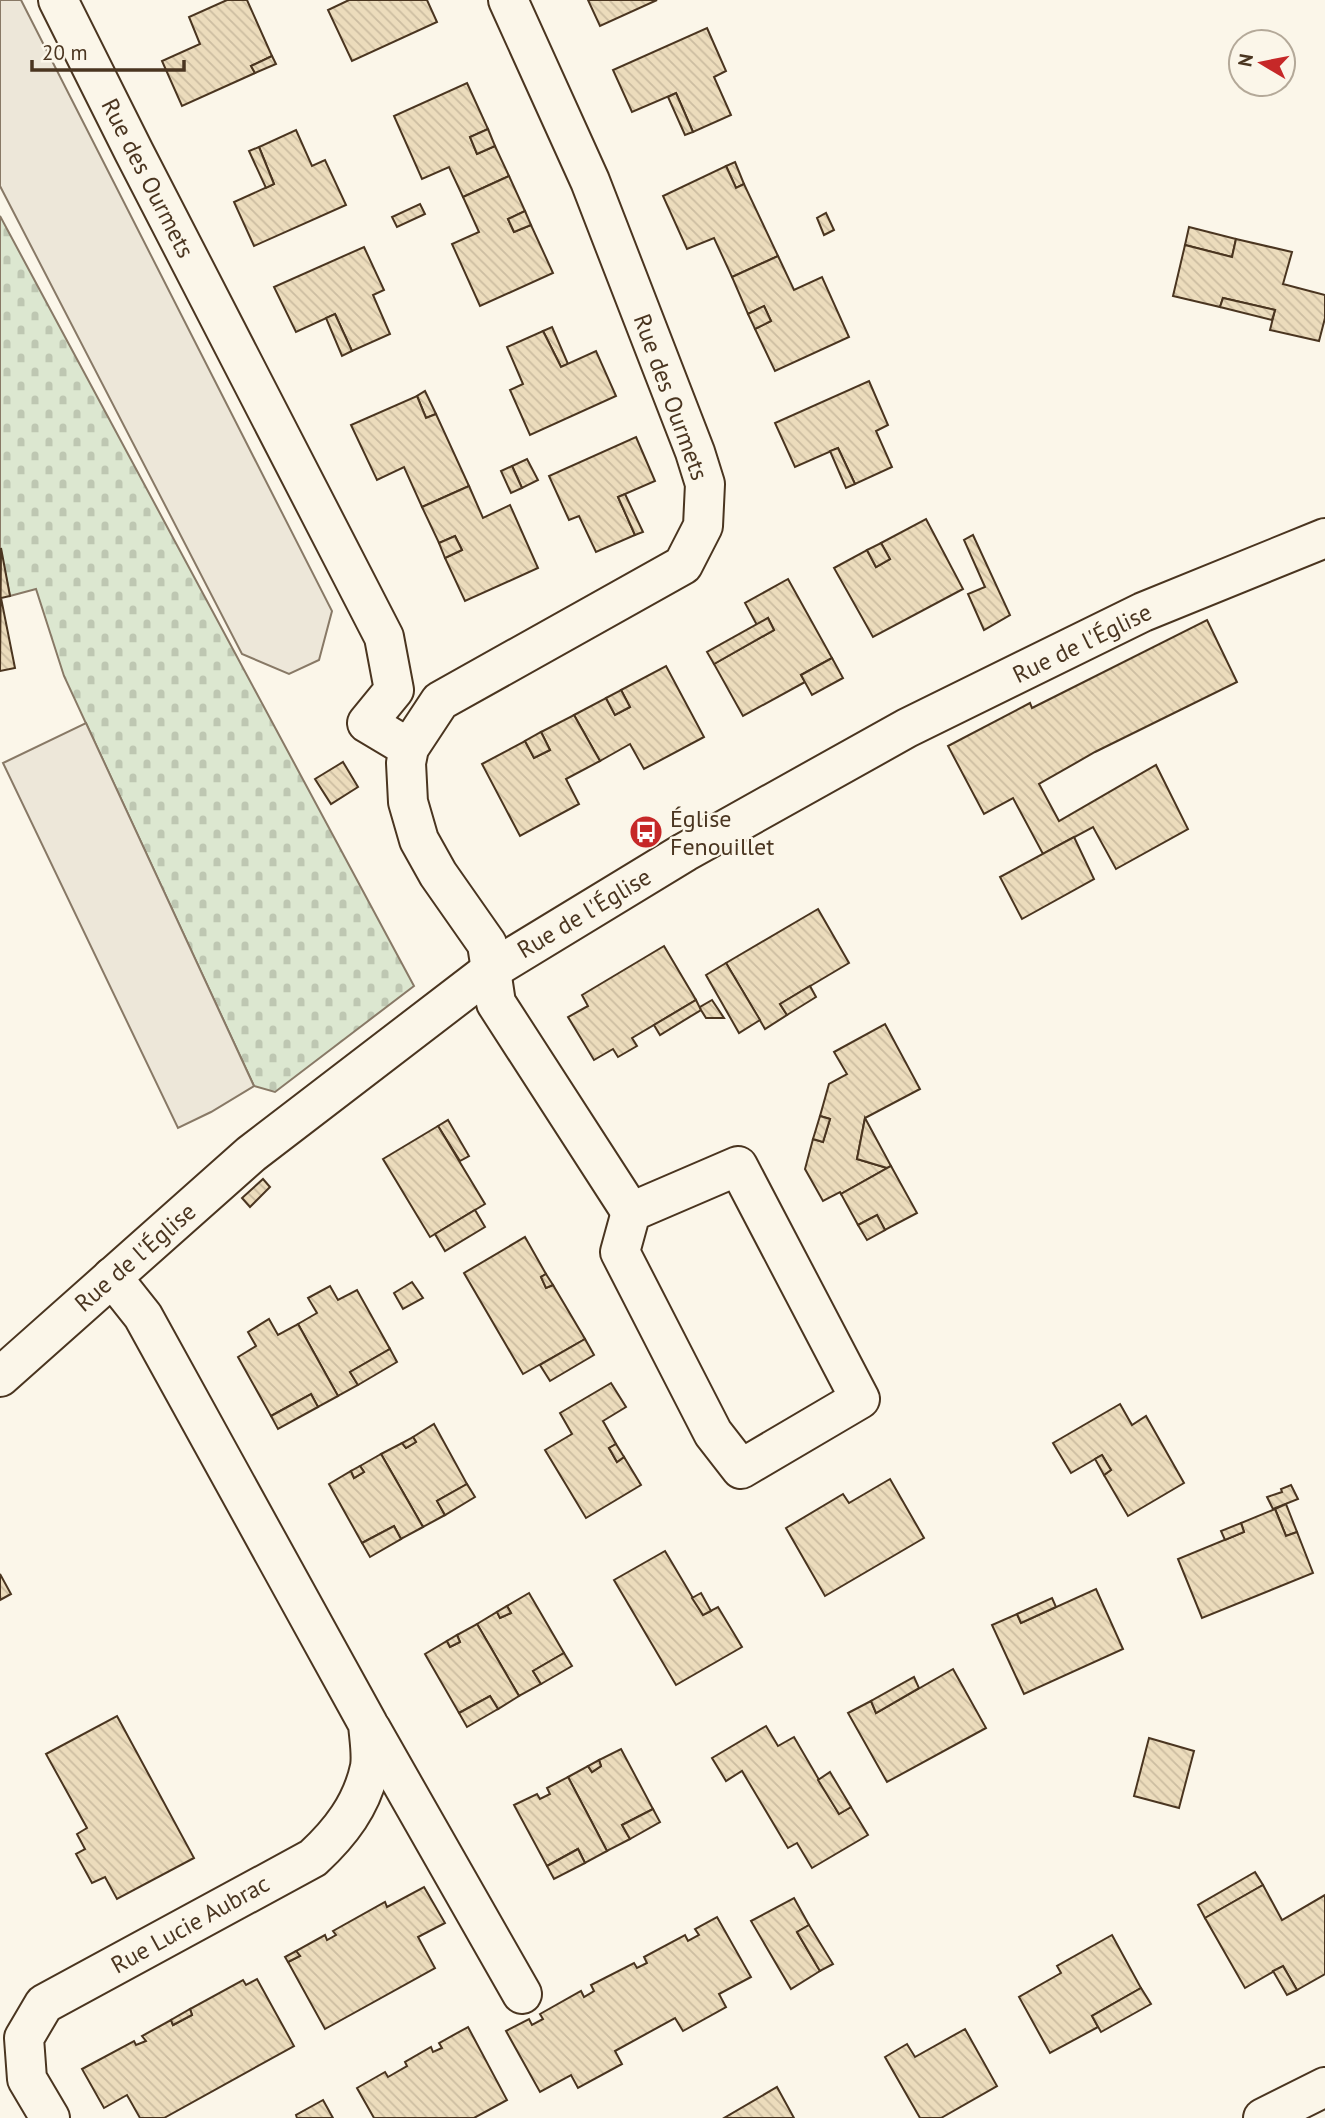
<svg xmlns="http://www.w3.org/2000/svg" width="1325" height="2118" font-family="'PT Sans',sans-serif">
<defs>
<pattern id="cemetery-stones" width="16" height="16" patternUnits="userSpaceOnUse" patternTransform="scale(1.75)"><rect width="16" height="16" fill="#dce7d0"/><path d="M2 7V4a2 2 0 0 1 4 0v3zM10 15v-3a2 2 0 0 1 4 0v3z" fill="#bec7b2"/></pattern>
<pattern id="building-back-hatch" width="6" height="6" patternUnits="userSpaceOnUse" patternTransform="scale(1.75)"><rect width="6" height="6" fill="#ecdcbc"/><path d="M-1 5l2 2M0 0l6 6M5-1l2 2" fill="none" stroke="#ccbda1"/></pattern>
</defs>
<rect width="100%" height="100%" fill="#fbf6e9"/>
<polygon fill="url(#cemetery-stones)" stroke="#887966" stroke-width="2" points="0,216 414,986 275,1092 254,1086 64,676 36,589 10,596 0,548"/>
<g fill="#ede7d9" stroke="#887966" stroke-width="2">
<polygon points="0,0 21,0 332,611 319,660 289,674 242,654 0,186"/>
<polygon points="86,723 254,1086 211,1112 178,1128 3,763"/>
</g>
<g fill="url(#building-back-hatch)" stroke="#4a3520" stroke-width="2">
<polygon points="227,0 247,0 272,56 251,66 255,73 182,106 162,61 200,44 189,17"/>
<polygon points="349,0 427,0 437,22 352,61 328,10"/>
<polygon points="588,0 657,0 600,26"/>
<polygon points="707,28 726,71 714,77 731,115 693,132 676,93 632,112 613,70"/>
<polygon points="272,56 276,64 255,73 251,66"/>
<polygon points="467,83 488,129 470,137 477,154 495,146 509,176 463,197 449,167 422,179 394,116"/>
<polygon points="676,93 693,132 685,135 668,97"/>
<polygon points="488,129 495,146 477,154 470,137"/>
<polygon points="296,130 312,166 325,160 346,205 254,246 234,202 274,184 259,147"/>
<polygon points="259,147 274,184 266,188 249,151"/>
<polygon points="735,162 744,184 736,188 726,166"/>
<polygon points="726,166 736,188 744,184 778,256 732,277 714,238 687,249 663,196"/>
<polygon points="509,176 525,211 508,219 514,232 531,225 553,273 480,306 452,244 479,232 463,197"/>
<polygon points="420,204 425,214 397,227 392,217"/>
<polygon points="525,211 531,225 514,232 508,219"/>
<polygon points="826,213 834,230 824,235 817,218"/>
<polygon points="1189,227 1236,239 1232,257 1185,245"/>
<polygon points="1236,239 1292,252 1283,284 1325,295 1325,318 1319,341 1270,330 1275,310 1223,298 1220,307 1173,296 1185,245 1232,257"/>
<polygon points="364,247 384,290 373,295 390,334 352,351 335,314 296,332 274,287"/>
<polygon points="778,256 794,290 822,277 849,337 775,371 755,329 771,321 764,306 748,314 732,277"/>
<polygon points="1223,298 1275,310 1272,320 1220,307"/>
<polygon points="764,306 771,321 755,329 748,314"/>
<polygon points="335,314 352,351 342,356 326,318"/>
<polygon points="552,327 568,364 561,367 543,331"/>
<polygon points="543,331 561,367 596,351 616,396 530,435 510,390 523,384 507,347"/>
<polygon points="869,381 888,425 876,431 892,467 855,484 838,448 795,467 775,423"/>
<polygon points="425,391 436,414 426,418 417,396"/>
<polygon points="417,396 426,418 436,414 469,486 422,507 404,467 377,480 351,425"/>
<polygon points="636,437 655,481 618,497 635,535 596,552 579,516 569,520 549,476"/>
<polygon points="838,448 855,484 846,488 830,451"/>
<polygon points="527,459 538,480 522,488 512,466"/>
<polygon points="512,466 522,488 511,493 501,471"/>
<polygon points="469,486 483,518 510,505 538,568 465,601 445,558 462,550 455,536 439,543 422,507"/>
<polygon points="625,494 643,532 635,535 618,497"/>
<polygon points="926,519 963,589 873,637 834,568 867,550 876,567 890,559 881,543"/>
<polygon points="973,535 1010,615 984,630 968,594 985,587 964,540"/>
<polygon points="455,536 462,550 445,558 439,543"/>
<polygon points="881,543 890,559 876,567 867,550"/>
<polygon points="1,548 10,596 1,598 15,668 0,671"/>
<polygon points="788,579 832,658 801,675 805,682 743,716 714,664 774,630 768,618 757,625 745,603"/>
<polygon points="768,618 774,630 714,664 707,652"/>
<polygon points="1207,620 1237,682 1095,752 1039,784 1059,821 1156,765 1188,829 1116,869 1093,827 1043,854 1013,798 984,814 948,746 1030,703 1032,708"/>
<polygon points="832,658 843,678 812,695 801,675"/>
<polygon points="666,666 704,737 644,769 630,744 600,761 574,715 606,698 615,715 630,707 621,690"/>
<polygon points="621,690 630,707 615,715 606,698"/>
<polygon points="574,715 600,761 566,779 579,804 520,836 482,764 525,741 534,758 550,750 541,732"/>
<polygon points="541,732 550,750 534,758 525,741"/>
<polygon points="343,762 358,787 331,804 315,779"/>
<polygon points="1074,837 1094,879 1022,919 1000,877"/>
<polygon points="818,909 849,963 780,1004 787,1015 765,1029 726,963"/>
<polygon points="664,946 696,1000 632,1038 637,1046 618,1057 613,1049 594,1060 568,1017 588,1006 582,995"/>
<polygon points="726,963 760,1020 739,1033 706,975"/>
<polygon points="810,986 816,997 787,1015 780,1004"/>
<polygon points="696,1000 701,1010 660,1035 654,1025"/>
<polygon points="712,1000 724,1018 706,1018 701,1010 700,1007"/>
<polygon points="885,1024 920,1089 865,1118 857,1159 887,1168 841,1194 840,1192 823,1201 805,1169 813,1139 823,1142 830,1119 820,1116 829,1084 847,1074 834,1052"/>
<polygon points="820,1116 830,1119 823,1142 813,1139"/>
<polygon points="865,1118 891,1166 887,1168 857,1159"/>
<polygon points="448,1120 469,1156 460,1161 438,1126"/>
<polygon points="438,1126 485,1204 430,1237 383,1159"/>
<polygon points="891,1166 917,1213 885,1230 877,1215 858,1225 841,1194"/>
<polygon points="263,1179 270,1187 250,1207 242,1198"/>
<polygon points="475,1210 485,1227 445,1251 435,1234"/>
<polygon points="877,1215 885,1230 867,1240 858,1225"/>
<polygon points="525,1237 546,1274 541,1277 546,1288 553,1285 585,1339 523,1374 464,1273"/>
<polygon points="546,1274 553,1285 546,1288 541,1277"/>
<polygon points="412,1282 423,1298 403,1309 394,1293"/>
<polygon points="330,1286 338,1300 357,1290 390,1349 350,1372 358,1385 338,1396 298,1324 317,1313 308,1298"/>
<polygon points="269,1319 278,1335 298,1324 338,1396 318,1407 311,1394 271,1416 238,1357 256,1346 248,1332"/>
<polygon points="585,1339 594,1355 550,1381 540,1365"/>
<polygon points="390,1349 397,1362 358,1385 350,1372"/>
<polygon points="611,1383 626,1407 603,1421 616,1444 609,1448 617,1462 624,1457 641,1485 586,1518 545,1450 572,1434 560,1413"/>
<polygon points="311,1394 318,1407 278,1429 271,1416"/>
<polygon points="1120,1404 1132,1425 1146,1416 1184,1483 1128,1516 1104,1475 1111,1470 1102,1455 1071,1473 1053,1443"/>
<polygon points="434,1424 467,1484 437,1501 445,1515 423,1527 381,1454 402,1443 406,1448 416,1442 413,1437"/>
<polygon points="413,1437 416,1442 406,1448 402,1443"/>
<polygon points="616,1444 624,1457 617,1462 609,1448"/>
<polygon points="381,1454 423,1527 401,1539 394,1526 362,1543 329,1484 351,1471 354,1478 364,1472 360,1466"/>
<polygon points="1102,1455 1111,1470 1104,1475 1095,1459"/>
<polygon points="360,1466 364,1472 354,1478 351,1471"/>
<polygon points="890,1479 924,1538 825,1596 786,1528 843,1494 849,1503"/>
<polygon points="467,1484 475,1497 445,1515 437,1501"/>
<polygon points="1291,1485 1298,1499 1273,1509 1267,1497 1282,1492 1281,1489"/>
<polygon points="1286,1504 1297,1532 1286,1536 1275,1509"/>
<polygon points="1275,1509 1286,1536 1297,1532 1313,1573 1202,1618 1178,1559 1244,1532 1241,1523"/>
<polygon points="1241,1523 1244,1532 1225,1540 1221,1531"/>
<polygon points="394,1526 401,1539 370,1557 362,1543"/>
<polygon points="665,1551 703,1615 718,1607 742,1647 676,1685 614,1580"/>
<polygon points="0,1574 11,1594 0,1600"/>
<polygon points="1096,1589 1123,1649 1024,1694 992,1625 1017,1614 1021,1623"/>
<polygon points="529,1593 564,1653 533,1671 541,1684 519,1696 477,1624 497,1612 500,1618 511,1613 507,1606"/>
<polygon points="701,1593 711,1611 703,1615 692,1598"/>
<polygon points="1052,1598 1056,1607 1021,1623 1017,1614"/>
<polygon points="507,1606 511,1613 500,1618 497,1612"/>
<polygon points="477,1624 519,1696 498,1709 490,1696 459,1713 425,1654 447,1641 450,1647 460,1642 457,1635"/>
<polygon points="457,1635 460,1642 450,1647 447,1641"/>
<polygon points="564,1653 572,1666 541,1684 533,1671"/>
<polygon points="953,1669 986,1728 887,1782 848,1713 871,1701 876,1713"/>
<polygon points="914,1677 919,1688 876,1713 871,1701"/>
<polygon points="490,1696 498,1709 467,1727 459,1713"/>
<polygon points="117,1716 194,1858 117,1899 105,1877 92,1883 76,1854 85,1849 77,1834 87,1828 46,1754"/>
<polygon points="766,1726 778,1746 794,1737 839,1814 851,1807 868,1835 812,1868 797,1843 788,1848 742,1771 726,1781 712,1758"/>
<polygon points="1149,1738 1194,1751 1179,1808 1134,1796"/>
<polygon points="621,1749 653,1809 622,1825 630,1839 607,1851 568,1777 588,1766 592,1772 601,1766 599,1760"/>
<polygon points="599,1760 601,1766 592,1772 588,1766"/>
<polygon points="830,1772 851,1807 839,1814 818,1780"/>
<polygon points="568,1777 607,1851 585,1863 578,1849 547,1866 514,1805 537,1794 540,1799 550,1794 547,1788"/>
<polygon points="653,1809 660,1822 630,1839 622,1825"/>
<polygon points="578,1849 585,1863 554,1879 547,1866"/>
<polygon points="1255,1872 1263,1885 1205,1918 1198,1905"/>
<polygon points="1263,1885 1282,1920 1325,1895 1325,1974 1297,1990 1283,1966 1245,1988 1205,1918"/>
<polygon points="424,1887 445,1923 418,1937 435,1968 325,2029 288,1962 300,1956 296,1951 325,1935 327,1940 336,1935 333,1931 385,1902 387,1907"/>
<polygon points="794,1898 809,1925 797,1932 820,1971 791,1989 751,1921"/>
<polygon points="717,1917 751,1977 719,1994 726,2007 683,2031 675,2018 615,2051 622,2064 578,2088 571,2075 540,2092 506,2031 529,2019 532,2025 543,2019 540,2014 581,1991 584,1997 594,1991 591,1985 634,1963 637,1968 647,1963 644,1957 685,1935 688,1941 699,1935 695,1929"/>
<polygon points="809,1925 833,1964 820,1971 797,1932"/>
<polygon points="1112,1935 1141,1988 1092,2016 1098,2027 1050,2053 1019,1997 1061,1973 1057,1966"/>
<polygon points="296,1951 300,1956 288,1962 285,1957"/>
<polygon points="1283,1966 1297,1990 1287,1995 1273,1971"/>
<polygon points="257,1979 294,2046 164,2118 140,2118 127,2095 104,2108 82,2069 134,2041 136,2045 146,2041 142,2036 171,2020 173,2025 192,2015 190,2009 243,1980 246,1985"/>
<polygon points="1141,1988 1151,2004 1101,2032 1092,2016"/>
<polygon points="190,2009 192,2015 173,2025 171,2020"/>
<polygon points="468,2027 507,2100 474,2118 374,2118 357,2088 385,2072 388,2077 407,2066 405,2062 431,2047 433,2052 442,2048 439,2043"/>
<polygon points="965,2029 997,2086 941,2118 920,2118 885,2057 907,2044 915,2057"/>
<polygon points="777,2087 794,2118 724,2118"/>
<polygon points="323,2100 333,2118 297,2118 296,2115"/>
</g>
<g fill="none" stroke-linecap="round" stroke-linejoin="round">
<defs>
<g id="minor">
<polyline points="58,0 134,152 384,637 394,690 367,723 409,748"/>
<polyline points="508,0 590,181 695,452 705,484 703,526 683,565 440,701 409,748 406,763 408,802 419,840 438,874 487,944 496,1003 631,1212"/>
<polygon points="738,1166 860,1399 741,1469 713,1433 620,1252 631,1212"/>
<polyline points="371,1729 522,1994"/>
<path d="M 50,2118 L 27,2079 L 24,2038 L 44,2004 L 313,1858 C 340,1833 362,1805 370,1767 C 372,1754 369,1737 368,1724 L 143,1316 L 112,1277"/>
<polyline points="1263,2118 1325,2087"/>
</g>
<polyline id="secondary" points="0,1377 251,1154 491,970 685,852 907,728 1143,612 1325,538"/>
</defs>
<use href="#minor" stroke="#4a3520" stroke-width="42"/>
<use href="#secondary" stroke="#4a3520" stroke-width="42"/>
<use href="#minor" stroke="#fbf6e9" stroke-width="38"/>
<use href="#secondary" stroke="#fbf6e9" stroke-width="38"/>
</g>
<defs>
<symbol id="bus-disc" viewBox="-11 -11 22 22"><circle r="9.5" fill="#c62828" stroke="#fbf6e9"/><path d="M-5-6H5V4H4V6H2V4H-2V6H-4V4H-5ZM-3.5-4V0h7V-4ZM-3.5 1.2v1.5H-2V1.2ZM2 1.2v1.5H3.5V1.2Z" fill="#fff"/></symbol>
</defs>
<g fill-rule="evenodd">
<use href="#bus-disc" x="627" y="813" width="38" height="38"/>
</g>
<g text-anchor="middle" dominant-baseline="central" stroke-width="5" stroke-linejoin="round" paint-order="stroke">
<g font-size="24" fill="#4a3520" stroke="#fbf6e9">
<text transform="translate(148 178) rotate(63)">Rue des Ourmets</text>
<text transform="translate(671 397) rotate(70)">Rue des Ourmets</text>
<text transform="translate(1082 643) rotate(-26)">Rue de l'Église</text>
<text transform="translate(584 913) rotate(-31)">Rue de l'Église</text>
<text transform="translate(135 1257) rotate(-41)">Rue de l'Église</text>
<text transform="translate(190 1924) rotate(-29)">Rue Lucie Aubrac</text>
</g>
<g font-size="24" fill="#4a3520" stroke="#fbf6e9" text-anchor="start">
<text x="670" y="818">Église<tspan x="670" dy="28">Fenouillet</tspan></text>
</g>
</g>
<g transform="translate(1262 63) rotate(280)"><circle r="33" fill="#fbf6e9" stroke="#b4a999" stroke-width="2"/>
<path d="M0-5L12 26L0 18L-12 26Z" fill="#c62828"/>
<text y="-10" font-size="19" font-weight="bold" text-anchor="middle" fill="#4a3520">N</text>
</g>
<path d="M32 60v10h152v-10" fill="none" stroke="#4a3520" stroke-width="3.5"/>
<text x="42" y="60" font-size="21" fill="#4a3520" stroke="#fbf6e9" stroke-width="5" paint-order="stroke">20 m</text>
</svg>
